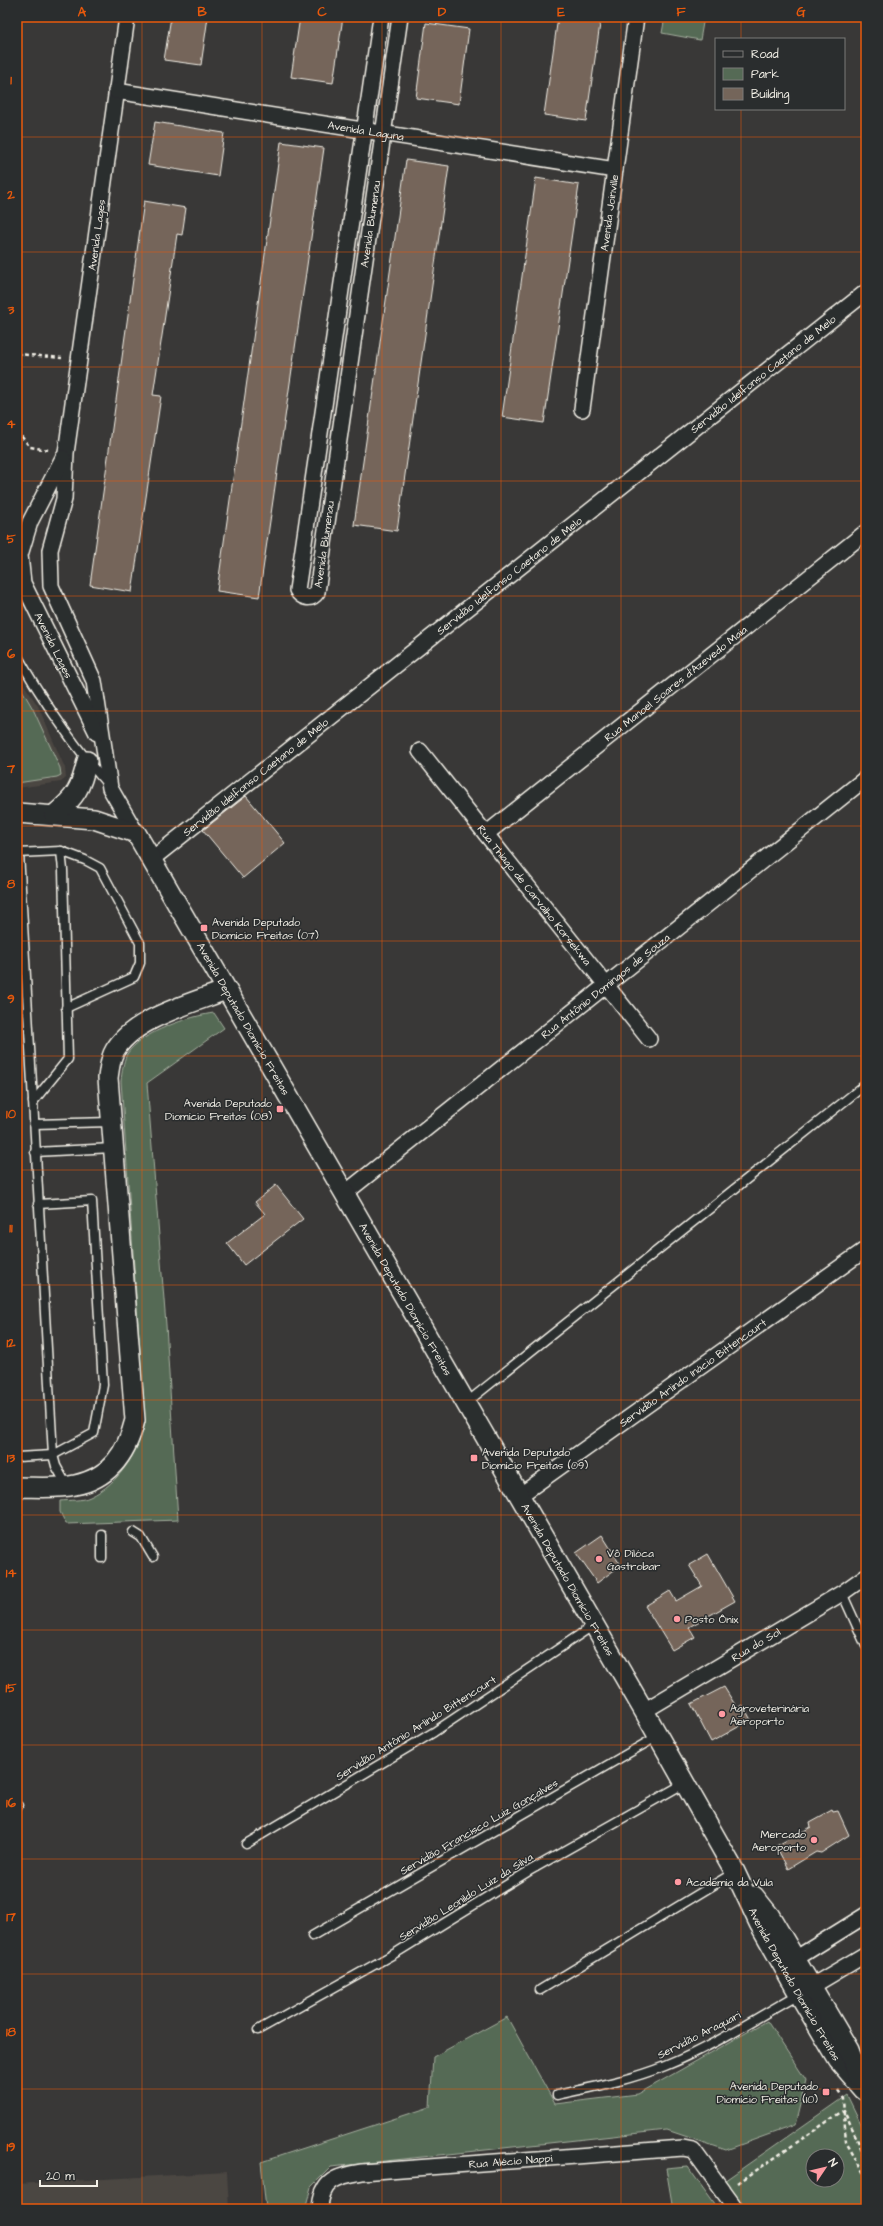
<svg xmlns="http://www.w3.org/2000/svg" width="883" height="2226" font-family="'Architects Daughter',sans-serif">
<rect width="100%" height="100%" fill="#393837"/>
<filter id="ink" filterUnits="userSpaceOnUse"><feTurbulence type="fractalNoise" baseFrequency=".025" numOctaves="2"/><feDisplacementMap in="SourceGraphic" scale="8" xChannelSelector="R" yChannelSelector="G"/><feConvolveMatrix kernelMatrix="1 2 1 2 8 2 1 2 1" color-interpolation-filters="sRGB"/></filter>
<g filter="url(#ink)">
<g fill="#4b4642">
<polygon points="17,674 38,706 65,768 66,778 61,782 17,788"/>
<polygon points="227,2172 229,2209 17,2209 17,2184"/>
</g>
<g fill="#556a55" stroke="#a4ae9e" fill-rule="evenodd">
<polygon points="665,17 704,17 700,40 662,33"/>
<polygon points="17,681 33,709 60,768 61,775 57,777 17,783"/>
<path d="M 214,1013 L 224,1028 L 147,1083 L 166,1325 L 178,1520 L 66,1524 L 60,1512 L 60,1501 C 69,1500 82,1501 90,1497 C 120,1483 137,1453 145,1423 L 121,1081 C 122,1072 123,1062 127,1054 C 141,1032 190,1016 214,1013 Z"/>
<polygon points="507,2017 555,2104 638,2094 767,2021 806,2080 795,2125 726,2150 667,2130 331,2167 311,2187 305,2209 266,2209 261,2162 430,2107 433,2057"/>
<path d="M 847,2095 L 866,2134 L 866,2209 L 744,2209 L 724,2181 ZM 813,2156 L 837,2156 L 837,2180 L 813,2180 Z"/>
<polygon points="687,2166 718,2209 673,2209 666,2168"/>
</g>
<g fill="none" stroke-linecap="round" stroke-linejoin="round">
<polyline stroke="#90a1a0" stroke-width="5.5" points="862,1318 866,1312"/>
</g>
<g fill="#74655a" stroke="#f4f1e8">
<polygon points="171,17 208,17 201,65 164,60"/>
<polygon points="300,17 343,17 333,83 291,77"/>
<polygon points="558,17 601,17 586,121 544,115"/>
<polygon points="426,23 469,29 459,104 416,98"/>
<polygon points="155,122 224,133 218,176 148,165"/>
<polygon points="281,142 324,148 259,597 217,591"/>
<polygon points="406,160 449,166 397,531 354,525"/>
<polygon points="536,178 579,185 544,423 502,417"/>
<polygon points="144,201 186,208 182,235 177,234 163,329 153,395 161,396 132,592 90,585"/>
<polygon points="246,796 285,843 243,878 203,830"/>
<polygon points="276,1185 303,1219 244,1265 227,1243 265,1214 255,1202"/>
<polygon points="602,1535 621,1565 597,1583 576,1553"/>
<polygon points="708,1554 735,1601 689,1627 695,1637 672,1650 645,1606 670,1591 676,1601 702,1586 689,1565"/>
<polygon points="724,1687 737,1708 743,1705 751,1720 711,1742 691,1704"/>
<polygon points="832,1810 833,1812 838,1811 849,1835 821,1853 816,1852 788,1869 776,1846 811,1827 810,1822"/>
</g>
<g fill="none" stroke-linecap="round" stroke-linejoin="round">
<defs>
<g id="service">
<path d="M 17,655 C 43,701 73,745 108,785"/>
<polyline points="61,851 85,860 100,868 140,943 140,963 134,977 66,1008"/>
<polyline points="17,853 61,851 63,870 68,1059 33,1102"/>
<polyline points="19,853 53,1455 94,1433 103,1385 92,1201 38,1204"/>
<polyline points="34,1124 111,1122"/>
<polyline points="35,1152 113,1148"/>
<polyline points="466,1403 866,1084"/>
<polyline points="17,1457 53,1455 56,1466 67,1486"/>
<polyline points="133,1532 141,1537 153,1557"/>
<polyline points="102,1558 102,1535"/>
<polyline points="842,1593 866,1646"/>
<polyline points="17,1806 18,1806"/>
<polyline points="246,1844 434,1732 594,1625"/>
<polyline points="312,1936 658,1736"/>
<polyline points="540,1990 735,1872"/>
<polyline points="258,2030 399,1951 529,1871 685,1783"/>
<path d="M 557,2095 C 594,2087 630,2080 665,2066 C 712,2047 756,2018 799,1994"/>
</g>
<g id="minor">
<polyline points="127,17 66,453 64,499 50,550 51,586 94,681 110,788 136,833"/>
<path id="s1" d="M 381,17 L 297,590 C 301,598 311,601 317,592 L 400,17"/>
<path id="s2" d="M 116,91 L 615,170"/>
<path id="s3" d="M 582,409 L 636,17"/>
<path id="s4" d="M 63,458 L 30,522 L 20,555 L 23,583 L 97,733"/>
<path id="s5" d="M 420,751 L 649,1039"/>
<path id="s6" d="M 486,834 L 866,532"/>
<path id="s7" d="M 152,859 L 866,292"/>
<path id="s8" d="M 344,1194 L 866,778"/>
<path id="s9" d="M 519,1496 L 866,1249"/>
<path id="s10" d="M 644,1711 L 842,1593 L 866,1576"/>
<polyline points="787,1964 866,1915"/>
<polyline points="802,1992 866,1954"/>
<path id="s11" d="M 320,2209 C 321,2180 337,2176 362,2172 L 683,2148 L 693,2150 L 736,2209"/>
</g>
<g id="tertiary">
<path id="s12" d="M 17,813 L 94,819 L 136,833 L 644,1711 L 735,1872 L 759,1923 L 799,1994 L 838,2060 L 864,2090"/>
<path d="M 54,815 C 76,797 81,788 87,761"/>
<path d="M 17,1487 C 36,1487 57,1489 75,1485 C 111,1478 127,1452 135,1420 L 108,1078 C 109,1071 110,1061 113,1054 C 129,1019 193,1003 226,990"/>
<polyline points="754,1896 770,1916 849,2050 859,2077"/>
</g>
</defs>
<use href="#service" stroke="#f4f1e8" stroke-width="11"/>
<use href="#minor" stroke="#f4f1e8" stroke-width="18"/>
<use href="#tertiary" stroke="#f4f1e8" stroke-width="22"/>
<g stroke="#f4f1e8" stroke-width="2.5" stroke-dasharray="4 3" stroke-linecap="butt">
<polyline points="17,354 62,358"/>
<polyline points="17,431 30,447 49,450"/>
<polyline points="838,2091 843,2099 846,2142 866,2177"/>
<polyline points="738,2183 844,2110 866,2159"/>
</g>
<use href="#service" stroke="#2a2d2e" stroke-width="8"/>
<use href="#minor" stroke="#2a2d2e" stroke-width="15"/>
<use href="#tertiary" stroke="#2a2d2e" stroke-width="19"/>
</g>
</g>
<path fill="none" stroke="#e8590c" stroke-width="1" stroke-opacity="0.55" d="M 142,17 L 142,2209M 262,17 L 262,2209M 382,17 L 382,2209M 501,17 L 501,2209M 621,17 L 621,2209M 741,17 L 741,39M 741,109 L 741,2209M 17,137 L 866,137M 17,252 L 866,252M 17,367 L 866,367M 17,481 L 866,481M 17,596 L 866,596M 17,711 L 866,711M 17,826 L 866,826M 17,941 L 866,941M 17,1056 L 866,1056M 17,1170 L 866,1170M 17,1285 L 866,1285M 17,1400 L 866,1400M 17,1515 L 866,1515M 17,1630 L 866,1630M 17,1745 L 866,1745M 17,1859 L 866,1859M 17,1974 L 866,1974M 17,2089 L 866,2089"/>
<g fill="#ff9aa2" stroke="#2a2d2e" stroke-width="1.5">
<rect x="200" y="924" width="8" height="8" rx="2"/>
<rect x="276" y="1105" width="8" height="8" rx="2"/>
<rect x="470" y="1454" width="8" height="8" rx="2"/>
<circle cx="599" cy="1559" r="4"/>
<circle cx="677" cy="1619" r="4"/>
<circle cx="722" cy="1714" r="4"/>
<circle cx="814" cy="1840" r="4"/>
<circle cx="678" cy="1882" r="4"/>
<rect x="822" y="2088" width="8" height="8" rx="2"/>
</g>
<g text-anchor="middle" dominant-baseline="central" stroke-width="3" stroke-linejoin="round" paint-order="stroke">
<g font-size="11" fill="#f4f1e8" stroke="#2a2d2e">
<text stroke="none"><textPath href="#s2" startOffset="253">Avenida Laguna</textPath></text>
<text stroke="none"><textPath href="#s3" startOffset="198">Avenida Joinville</textPath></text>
<text stroke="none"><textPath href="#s1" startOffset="976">Avenida Blumenau</textPath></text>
<text transform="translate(97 235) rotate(-82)">Avenida Lages</text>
<text stroke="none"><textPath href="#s7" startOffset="780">Servidão Idelfonso Caetano de Melo</textPath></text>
<text stroke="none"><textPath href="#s1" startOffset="652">Avenida Blumenau</textPath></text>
<text stroke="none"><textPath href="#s7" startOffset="456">Servidão Idelfonso Caetano de Melo</textPath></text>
<text stroke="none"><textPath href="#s4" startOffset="204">Avenida Lages</textPath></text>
<text stroke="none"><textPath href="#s6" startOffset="242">Rua Manoel Soares d'Azevedo Maia</textPath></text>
<text stroke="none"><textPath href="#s7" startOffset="132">Servidão Idelfonso Caetano de Melo</textPath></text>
<text stroke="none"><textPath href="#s5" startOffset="184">Rua Thiago de Carvalho Korsekwa</textPath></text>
<text stroke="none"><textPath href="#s8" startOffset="334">Rua Antônio Domingos de Souza</textPath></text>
<text stroke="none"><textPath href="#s12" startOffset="336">Avenida Deputado Diomício Freitas</textPath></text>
<text stroke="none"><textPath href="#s12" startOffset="660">Avenida Deputado Diomício Freitas</textPath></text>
<text stroke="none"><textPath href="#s9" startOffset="213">Servidão Arlindo Inácio Bittencourt</textPath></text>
<text stroke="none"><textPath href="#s12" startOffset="984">Avenida Deputado Diomício Freitas</textPath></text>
<text stroke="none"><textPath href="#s10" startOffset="130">Rua do Sol</textPath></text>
<text transform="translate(416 1728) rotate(-32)">Servidão Antônio Arlindo Bittencourt</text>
<text transform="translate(479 1827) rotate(-30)">Servidão Francisco Luiz Gonçalves</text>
<text transform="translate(466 1897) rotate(-32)">Servidão Leonildo Luiz da Silva</text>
<text stroke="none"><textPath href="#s12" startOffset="1448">Avenida Deputado Diomício Freitas</textPath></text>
<text transform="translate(699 2035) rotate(-27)">Servidão Araquari</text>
<text stroke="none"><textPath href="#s11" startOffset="212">Rua Alécio Nappi</textPath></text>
</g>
<g font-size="11" fill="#f4f1e8" stroke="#2a2d2e" text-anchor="start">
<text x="212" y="922">Avenida Deputado<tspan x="212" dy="13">Diomício Freitas (07)</tspan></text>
<text x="272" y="1103" text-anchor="end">Avenida Deputado<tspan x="272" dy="13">Diomício Freitas (08)</tspan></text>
<text x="482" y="1452">Avenida Deputado<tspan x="482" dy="13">Diomício Freitas (09)</tspan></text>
<text x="607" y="1553">Vô Dilóca<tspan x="607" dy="13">Gastrobar</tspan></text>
<text x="685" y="1619">Posto Ônix</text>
<text x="730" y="1708">Agroveterinária<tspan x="730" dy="13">Aeroporto</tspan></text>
<text x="806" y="1834" text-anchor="end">Mercado<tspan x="806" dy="13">Aeroporto</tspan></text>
<text x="686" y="1882">Academia da Vula</text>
<text x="818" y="2086" text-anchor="end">Avenida Deputado<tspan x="818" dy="13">Diomício Freitas (10)</tspan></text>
</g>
</g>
<rect width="883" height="2226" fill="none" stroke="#2a2d2e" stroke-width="44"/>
<rect x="715" y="38" width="130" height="72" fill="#2a2d2e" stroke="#7b7b78"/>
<rect x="723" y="51" width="20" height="6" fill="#2a2d2e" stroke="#7b7b78"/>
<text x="751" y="58" font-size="12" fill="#f4f1e8">Road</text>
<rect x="723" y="68" width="20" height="12" fill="#556a55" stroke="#7b7b78"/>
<text x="751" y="78" font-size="12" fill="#f4f1e8">Park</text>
<rect x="723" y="88" width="20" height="12" fill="#74655a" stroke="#7b7b78"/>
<text x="751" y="98" font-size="12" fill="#f4f1e8">Building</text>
<g transform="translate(825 2168) rotate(55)"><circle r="19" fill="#2a2d2e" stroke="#7b7b78"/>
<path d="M0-3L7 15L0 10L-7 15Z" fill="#ff9aa2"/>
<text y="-6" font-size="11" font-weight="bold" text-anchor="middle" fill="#f4f1e8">N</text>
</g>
<path d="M40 2180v6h57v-6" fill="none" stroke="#f4f1e8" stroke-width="2"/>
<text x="46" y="2180" font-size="12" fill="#f4f1e8" stroke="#2a2d2e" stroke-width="3" paint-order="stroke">20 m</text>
<rect x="22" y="22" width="839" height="2182" fill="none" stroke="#e8590c" stroke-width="1.5"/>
<g font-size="13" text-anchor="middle" font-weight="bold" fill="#e8590c">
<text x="82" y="16">A</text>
<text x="202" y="16">B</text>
<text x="322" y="16">C</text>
<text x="442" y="16">D</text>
<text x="561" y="16">E</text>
<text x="681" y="16">F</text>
<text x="801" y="16">G</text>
<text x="11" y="84">1</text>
<text x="11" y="199">2</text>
<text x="11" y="314">3</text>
<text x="11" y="428">4</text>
<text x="11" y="543">5</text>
<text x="11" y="658">6</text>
<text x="11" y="773">7</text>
<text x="11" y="888">8</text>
<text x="11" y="1003">9</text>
<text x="11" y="1118">10</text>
<text x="11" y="1232">11</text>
<text x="11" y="1347">12</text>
<text x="11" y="1462">13</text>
<text x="11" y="1577">14</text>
<text x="11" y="1692">15</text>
<text x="11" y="1807">16</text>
<text x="11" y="1921">17</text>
<text x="11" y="2036">18</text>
<text x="11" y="2151">19</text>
</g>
</svg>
